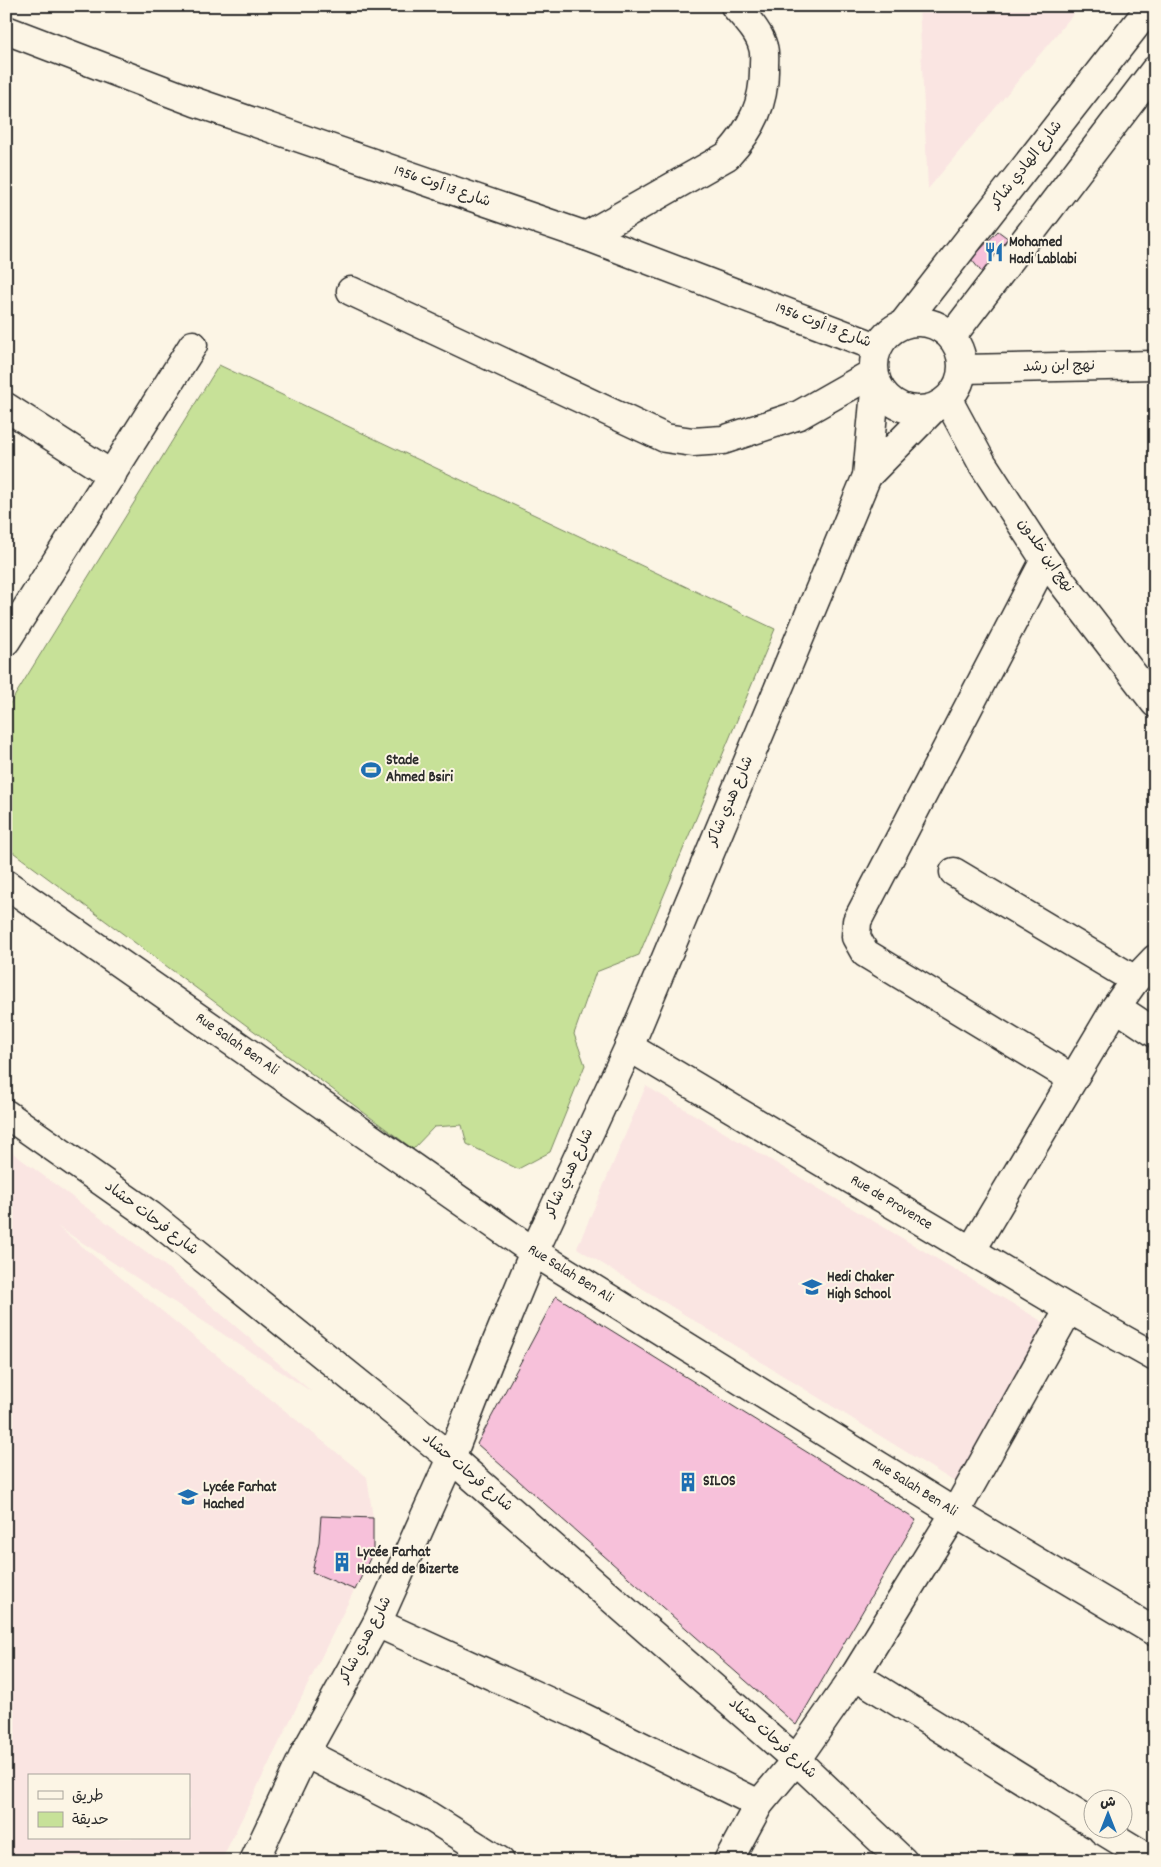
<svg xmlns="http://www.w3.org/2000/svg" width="1161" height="1867" font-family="Dekko,'Playpen Sans Arabic',sans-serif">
<rect width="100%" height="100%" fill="#fcf5e5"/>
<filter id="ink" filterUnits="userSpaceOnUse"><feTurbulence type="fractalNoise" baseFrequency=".02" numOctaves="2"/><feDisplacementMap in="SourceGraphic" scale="10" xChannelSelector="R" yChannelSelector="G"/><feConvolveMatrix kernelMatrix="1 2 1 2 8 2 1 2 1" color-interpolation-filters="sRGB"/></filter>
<g filter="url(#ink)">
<g fill="#fae5e2" fill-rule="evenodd">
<polygon points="919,6 1080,6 928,189"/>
<polygon points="646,1086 1050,1326 958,1484 577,1248"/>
<path d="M 6,1148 L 164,1265 L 312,1392 L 57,1226 L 367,1477 L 373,1518 L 373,1552 L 221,1861 L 6,1861 ZM 29,1776 L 189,1776 L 189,1838 L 29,1838 Z"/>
</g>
<polygon fill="#c7e198" stroke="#798662" points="219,365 775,629 639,955 596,972 574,1034 585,1065 550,1152 518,1169 467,1144 462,1125 434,1127 413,1149 6,847 6,710"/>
<g fill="#f7c1da" stroke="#2b2b2b">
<polygon points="998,231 1017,245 988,280 971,259"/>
<polygon points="556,1296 916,1520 796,1725 477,1444"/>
<polygon points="321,1516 373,1518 373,1552 355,1590 312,1572 319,1542"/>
</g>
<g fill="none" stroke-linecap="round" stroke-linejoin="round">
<defs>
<g id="minor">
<polyline points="6,30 195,102 586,236 877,347"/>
<path d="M 586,236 L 727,156 C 752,129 765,103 764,66 C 764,60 765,53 763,47 C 759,31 745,18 735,6"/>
<polyline points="351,291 665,438 693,442 723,440 799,415 873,373"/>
<circle cx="918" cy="366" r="44"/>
<polyline points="903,324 1151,6"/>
<polyline points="952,336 1155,70"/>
<polyline points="963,369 1155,365"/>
<polyline points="948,400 982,463 1045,560 1155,703"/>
<polyline points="6,407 112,475"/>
<polyline points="867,476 933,409"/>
<polyline points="1045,560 857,921 856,937 865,953 1073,1079"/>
<polyline points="6,641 193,345"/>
<polyline points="954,872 1135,980"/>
<path id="s1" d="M 6,884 L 534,1252 L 955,1513 L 1155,1632"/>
<polyline points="1116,1007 1155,1033"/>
<path id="s2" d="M 629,1047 L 1069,1309 L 1155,1357"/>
<polyline points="6,1114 151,1216 451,1458 796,1760 903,1861"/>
<polyline points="971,1251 1116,1007 1135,980 1155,959"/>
<polyline points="377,1623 578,1715 759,1804"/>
<polyline points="855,1675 1094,1824"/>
<polyline points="305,1753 429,1816 500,1861"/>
<polyline points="1102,1830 1153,1861"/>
<polyline points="254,1861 305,1753 377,1623 451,1458 488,1363 534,1252 629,1047 867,476 876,381"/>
<polyline points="728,1861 759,1804 796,1760 855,1675 955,1513 1069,1309"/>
</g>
</defs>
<use href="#minor" stroke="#2b2b2b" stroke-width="31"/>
<use href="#minor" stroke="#fcf5e5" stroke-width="28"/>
</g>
</g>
<defs>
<symbol id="restaurant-bare" viewBox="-9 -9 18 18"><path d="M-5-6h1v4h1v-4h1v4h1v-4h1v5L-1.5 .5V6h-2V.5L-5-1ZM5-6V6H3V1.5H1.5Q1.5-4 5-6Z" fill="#1f6fb2" stroke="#fcf5e5" stroke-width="2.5" paint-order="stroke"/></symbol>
<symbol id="stadium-bare" viewBox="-9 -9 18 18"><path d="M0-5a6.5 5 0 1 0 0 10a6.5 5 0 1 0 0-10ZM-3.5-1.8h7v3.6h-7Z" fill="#1f6fb2" stroke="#fcf5e5" stroke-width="2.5" paint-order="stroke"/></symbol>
<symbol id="school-bare" viewBox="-9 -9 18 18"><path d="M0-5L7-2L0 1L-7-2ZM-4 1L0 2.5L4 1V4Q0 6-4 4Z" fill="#1f6fb2" stroke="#fcf5e5" stroke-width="2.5" paint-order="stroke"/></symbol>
<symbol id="building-bare" viewBox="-9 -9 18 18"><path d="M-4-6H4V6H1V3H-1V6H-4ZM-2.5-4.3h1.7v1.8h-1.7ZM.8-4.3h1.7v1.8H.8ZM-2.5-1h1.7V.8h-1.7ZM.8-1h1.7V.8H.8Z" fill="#1f6fb2" stroke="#fcf5e5" stroke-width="2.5" paint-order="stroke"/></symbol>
</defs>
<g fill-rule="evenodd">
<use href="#restaurant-bare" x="980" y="238" width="28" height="28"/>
<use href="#stadium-bare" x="357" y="756" width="28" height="28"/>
<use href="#school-bare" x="798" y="1273" width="28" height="28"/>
<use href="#building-bare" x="674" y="1468" width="28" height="28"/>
<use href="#school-bare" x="174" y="1483" width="28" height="28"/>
<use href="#building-bare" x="328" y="1548" width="28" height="28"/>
</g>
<g text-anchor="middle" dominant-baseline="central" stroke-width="4" stroke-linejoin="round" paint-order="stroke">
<g font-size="15" fill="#2b2b2b" stroke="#fcf5e5">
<text transform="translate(1027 165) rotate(-52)">شارع الهادي شاكر</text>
<text transform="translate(442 187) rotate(19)">شارع 13 أوت 1956</text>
<text transform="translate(823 326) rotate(21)">شارع 13 أوت 1956</text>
<text transform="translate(1059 367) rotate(-1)">نهج ابن رشد</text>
<text transform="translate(1045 556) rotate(55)">نهج ابن خلدون</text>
<text transform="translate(731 801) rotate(-67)">شارع هدي شاكر</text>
<text stroke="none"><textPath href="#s1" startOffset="281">Rue Salah Ben Ali</textPath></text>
<text transform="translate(570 1173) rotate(-65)">شارع هدي شاكر</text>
<text stroke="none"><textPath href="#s2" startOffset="305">Rue de Provence</textPath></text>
<text transform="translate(151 1219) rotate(37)">شارع فرحات حشاد</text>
<text stroke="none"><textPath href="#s1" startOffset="686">Rue Salah Ben Ali</textPath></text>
<text transform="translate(467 1473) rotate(40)">شارع فرحات حشاد</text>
<text stroke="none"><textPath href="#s1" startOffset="1091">Rue Salah Ben Ali</textPath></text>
<text transform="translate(366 1640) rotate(-62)">شارع هدي شاكر</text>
<text transform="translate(772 1739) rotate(42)">شارع فرحات حشاد</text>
</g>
<g font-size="15" font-weight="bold" fill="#2b2b2b" stroke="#fcf5e5" text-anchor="start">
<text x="1009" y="243">Mohamed<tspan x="1009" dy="17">Hadi Lablabi</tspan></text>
<text x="386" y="761">Stade<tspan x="386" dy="17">Ahmed Bsiri</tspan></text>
<text x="827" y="1278">Hedi Chaker<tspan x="827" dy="17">High School</tspan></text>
<text x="703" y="1482">SILOS</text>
<text x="203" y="1488">Lycée Farhat<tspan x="203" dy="17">Hached</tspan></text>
<text x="357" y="1553">Lycée Farhat<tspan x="357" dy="17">Hached de Bizerte</tspan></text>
</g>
</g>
<rect width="1161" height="1867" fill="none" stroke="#fcf5e5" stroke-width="25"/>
<rect x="12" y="12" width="1136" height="1842" fill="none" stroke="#2b2b2b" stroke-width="2" filter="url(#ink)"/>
<rect x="28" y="1774" width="162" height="65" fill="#fcf5e5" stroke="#a8a49b"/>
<rect x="38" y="1791" width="25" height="8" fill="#fcf5e5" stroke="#a8a49b"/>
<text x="72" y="1800" font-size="15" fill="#2b2b2b">طريق</text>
<rect x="38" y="1812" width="25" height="15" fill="#c7e198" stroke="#a8a49b"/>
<text x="72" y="1824" font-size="15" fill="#2b2b2b">حديقة</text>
<g transform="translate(1108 1814)"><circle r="24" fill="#fcf5e5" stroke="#a8a49b"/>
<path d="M0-4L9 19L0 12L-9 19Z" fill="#1f6fb2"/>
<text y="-8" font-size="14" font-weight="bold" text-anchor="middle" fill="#2b2b2b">ش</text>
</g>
</svg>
